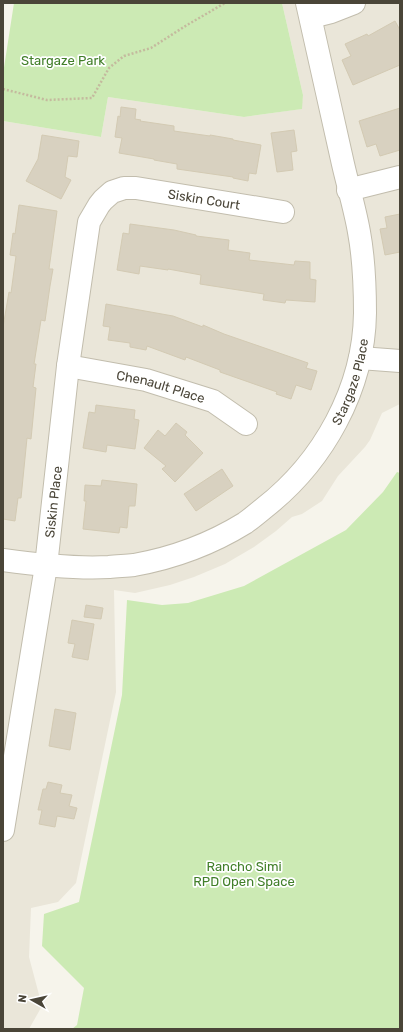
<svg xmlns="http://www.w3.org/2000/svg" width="403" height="1032" font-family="Rubik,sans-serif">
<rect width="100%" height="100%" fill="#f6f4eb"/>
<polygon fill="#eae6d9" points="282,3 400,3 400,404 382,413 370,440 365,447 338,476 322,501 302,514 292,517 276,531 254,547 225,564 194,577 170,585 135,593 114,590 116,692 76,883 58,902 31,908 29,957 42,1006 29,1029 3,1029 3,121 101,137 108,97 244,117 301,109 303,95"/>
<g fill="#cceab4">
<polygon points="14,3 282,3 303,95 302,109 244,117 108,97 101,137 3,121 3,74"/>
<polygon points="397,472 400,473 400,1029 72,1029 77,1025 84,988 42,946 44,914 79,902 122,695 127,600 162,605 188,603 244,586 346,530 383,492"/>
</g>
<g fill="#d8d1c0" stroke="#d3cab3">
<polygon points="395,21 400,30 400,65 353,85 342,60 351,56 345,44 367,34 368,36"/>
<polygon points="121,107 136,109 135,119 141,120 140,121 174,126 174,131 210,136 210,135 233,139 233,140 261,145 256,174 249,173 248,181 233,178 233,177 177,169 177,164 154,160 154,159 119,153 122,138 115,137 118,116 120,117"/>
<polygon points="400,108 400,150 380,156 376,144 367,147 359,121"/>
<polygon points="294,130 297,151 291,152 293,170 277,172 271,133"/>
<polygon points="42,135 79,141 77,157 68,156 65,177 71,180 61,199 26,181 38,159"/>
<polygon points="19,205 57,211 49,269 53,269 50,286 45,321 41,320 34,364 36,364 33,387 36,388 31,439 27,438 21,498 18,498 15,521 3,519 3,327 9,292 11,293 16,256 10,255 13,233 15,234"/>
<polygon points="400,214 400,252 385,255 380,229 387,228 385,217"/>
<polygon points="130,224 174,230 196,235 196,236 229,240 228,250 250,253 249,260 294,265 295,261 310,262 310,279 316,280 315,302 286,300 285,303 263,300 264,294 200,284 201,275 168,269 168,270 140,266 139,274 117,270 123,233 129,234"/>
<polygon points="106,304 173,316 203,327 203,325 224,334 308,363 306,368 317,371 311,390 296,385 291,399 276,394 277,392 220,372 220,370 186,357 185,360 147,346 146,350 130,347 130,343 108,340 110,327 103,326"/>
<polygon points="96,405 135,410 134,419 139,420 135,449 107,445 106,452 83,448 89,412 95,413"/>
<polygon points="176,423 187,432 185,435 203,453 175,482 162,469 166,466 144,448 158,430 165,436"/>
<polygon points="222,469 233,486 196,511 184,494"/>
<polygon points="102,480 137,484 135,506 129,506 127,528 120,527 119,533 83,529 86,501 84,501 85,485 101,486"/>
<polygon points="86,605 103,608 101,619 84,617"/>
<polygon points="72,620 94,624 88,660 72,657 75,644 68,643"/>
<polygon points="55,709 76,713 70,750 49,746"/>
<polygon points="48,782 62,785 60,793 72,795 69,806 77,808 74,819 57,816 55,827 39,824 42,810 38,810 43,789 46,789"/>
</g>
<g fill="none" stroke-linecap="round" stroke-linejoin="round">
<defs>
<g id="minor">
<polyline points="311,17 331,12 354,3"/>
<polyline points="348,190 400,177"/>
<polyline points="360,358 400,361"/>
<path id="s1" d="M 68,366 L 146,380 L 213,401 L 246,424"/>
<path id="s2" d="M 3,560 C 39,565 74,569 109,567 C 118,566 126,566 134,565 C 173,558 211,544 245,523 C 252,518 258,513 264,508 C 323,462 364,389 365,313 C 365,286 364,259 359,232 C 355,209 348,186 343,164 C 331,110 319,57 307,3"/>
<path id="s3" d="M 3,830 L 46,566 L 68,366 L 89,222 L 99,205 L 103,200 L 112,192 L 124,188 L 136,188 L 283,212"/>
</g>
</defs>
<use href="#minor" stroke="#c2bdad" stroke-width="24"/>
<polyline stroke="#c4ba9e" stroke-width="2.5" stroke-dasharray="2 2" stroke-linecap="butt" points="3,89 47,100 92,98 109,68 124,56 151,48 187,25 225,3"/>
<use href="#minor" stroke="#fff" stroke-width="22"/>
</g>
<g text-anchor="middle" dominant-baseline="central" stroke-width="3.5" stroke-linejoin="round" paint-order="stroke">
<g font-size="13" fill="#417f29" stroke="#fff">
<text x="63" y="60">Stargaze Park</text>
<text x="244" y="866">Rancho Simi<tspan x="244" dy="15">RPD Open Space</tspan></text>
</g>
<g font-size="13" fill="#4a4538" stroke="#fff">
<text stroke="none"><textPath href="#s3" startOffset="746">Siskin Court</textPath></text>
<text stroke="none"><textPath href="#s2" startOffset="431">Stargaze Place</textPath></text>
<text stroke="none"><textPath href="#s1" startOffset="95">Chenault Place</textPath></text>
<text stroke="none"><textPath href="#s3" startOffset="332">Siskin Place</textPath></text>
</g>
</g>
<rect width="403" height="1032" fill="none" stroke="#4a4538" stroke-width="8"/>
<g transform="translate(32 1000) rotate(278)" stroke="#ffffff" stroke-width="3" paint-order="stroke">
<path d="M0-3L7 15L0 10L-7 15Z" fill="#4a4538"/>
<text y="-6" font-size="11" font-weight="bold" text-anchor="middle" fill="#4a4538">N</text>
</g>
</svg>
